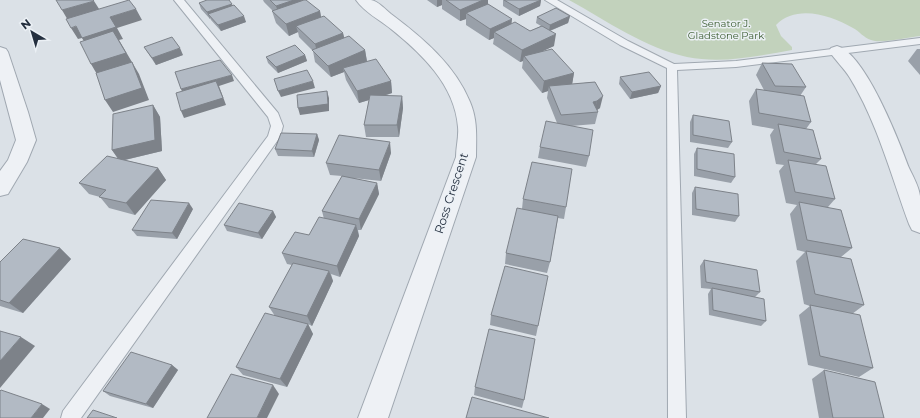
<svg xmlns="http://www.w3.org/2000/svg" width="920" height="418" font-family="Montserrat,sans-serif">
<rect width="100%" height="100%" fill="#dbe1e7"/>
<path fill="#c2d2bc" d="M 569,0 L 920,0 L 920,36 C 908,37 882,44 871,40 C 864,38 859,31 853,28 C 831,15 796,4 776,25 L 781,36 L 792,47 L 792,50 C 758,56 722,64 687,57 C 645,48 607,21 569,0 Z"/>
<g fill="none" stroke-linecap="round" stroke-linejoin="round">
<defs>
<g id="service">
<polygon points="174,0 184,0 278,113 283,126 280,137 81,418 61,418 63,411 268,136 271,126 268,117"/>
<polygon points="545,0 557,0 628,41 674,64 736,61 920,38 920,44 736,67 677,70 686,418 668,418 667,68 620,45"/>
</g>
<g id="minor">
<path d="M 356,0 C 361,0 366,0 371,0 C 378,1 386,10 391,14 C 423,38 455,65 470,102 C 478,121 476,138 476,157 L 388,418 L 358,418 L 456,157 C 456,147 459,137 458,127 C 455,85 421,53 391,29 C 380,20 364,12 356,0 Z"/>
<path d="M 837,46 C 865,53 899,141 909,168 C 913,176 919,187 920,196 C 920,208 920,221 920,233 L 912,230 L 909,224 C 891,175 877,122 850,78 C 844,68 835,60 829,51 L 831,48 Z"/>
</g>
<polygon id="tertiary" points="0,47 6,49 8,52 28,112 36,140 27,162 8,194 0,196 0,171 8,160 16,140 0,80"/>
</defs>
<use href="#service" stroke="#a0a8b1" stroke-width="2"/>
<use href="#minor" stroke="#a0a8b1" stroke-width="2"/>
<use href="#tertiary" stroke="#a0a8b1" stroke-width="2"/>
<use href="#service" fill="#eef1f5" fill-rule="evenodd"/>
<use href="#minor" fill="#eef1f5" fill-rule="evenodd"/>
<use href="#tertiary" fill="#eef1f5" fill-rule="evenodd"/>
</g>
<g fill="#99a0a9">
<polygon points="263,0 302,0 320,11 321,17 343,33 344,38 365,50 367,61 391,81 392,93 384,96 402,96 403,108 399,137 366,137 364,125 369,100 359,103 346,80 344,72 331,77 315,62 313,51 299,37 298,32 289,36 276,23 272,11 273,11 264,2"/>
<polygon points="427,0 488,0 488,4 511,24 530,31 541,26 536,23 537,17 570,16 568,23 550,31 554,46 542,51 574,73 572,84 595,82 600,108 597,110 598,112 595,124 571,126 589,156 586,167 538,158 540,147 557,123 547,98 548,91 542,93 522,68 523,61 520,62 493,44 494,38 489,40 466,25 466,19 460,21 442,9 442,5 437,7"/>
<polygon points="503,0 541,0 540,6 519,16 503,6"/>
<polygon points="199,3 233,6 246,22 221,31 211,20 210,18 210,19 201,9"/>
<polygon points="144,47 183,55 156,65"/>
<polygon points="917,49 920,49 920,75 908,61"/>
<polygon points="305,55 307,61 278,73 268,63 266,57"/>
<polygon points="762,63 806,87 800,96 811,122 806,129 821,159 816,164 835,199 828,207 852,248 841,257 864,305 852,314 873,368 859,377 808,365 799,315 810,306 804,304 796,261 805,252 797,250 790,214 797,205 786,203 779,171 784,165 776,164 770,135 774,129 752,125 749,101 756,89 764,90 756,75"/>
<polygon points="620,77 661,86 658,93 630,99 619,84"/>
<polygon points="153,105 160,117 162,151 125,160 158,168 166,180 135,215 109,208 100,197 89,194 79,183 118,159 112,150"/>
<polygon points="693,115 732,142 728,148 690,142 690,122"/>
<polygon points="317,134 319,140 314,157 278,156 275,149"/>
<polygon points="697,148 735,177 731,183 694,176 694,154"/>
<polygon points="391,153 381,181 353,178 377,183 379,194 361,230 358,230 359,236 340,277 331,274 333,281 312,326 308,324 313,334 287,387 243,375 236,367 275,316 269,307 292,265 287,264 282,253 309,235 324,219 322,211 342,176 330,175 326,163"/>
<polygon points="695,187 739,216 735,222 692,215 692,193"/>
<polygon points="523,199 566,207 564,219 558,218 550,262 547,273 505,264 506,253 522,209"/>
<polygon points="193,209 177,239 137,236 132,230"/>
<polygon points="273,211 276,217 262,239 227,231 224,225"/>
<polygon points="60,248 71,259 23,313 0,306 0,262"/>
<polygon points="704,260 760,292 755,297 766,321 761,326 709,315 708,294 711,289 701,288 700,266"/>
<polygon points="491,315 538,326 536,336 490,325"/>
<polygon points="172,365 178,370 153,408 110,396 103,391"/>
<polygon points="824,370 884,418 819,418 812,379"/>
<polygon points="475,387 524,400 522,408 474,395"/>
</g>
<g fill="#7d8289">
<polygon points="294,0 302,0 304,9 280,18 276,6"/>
<polygon points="437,0 442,0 442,5 437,7"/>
<polygon points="483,0 488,0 488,9 466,13 466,19 460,21 460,10"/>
<polygon points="541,0 540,6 519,16 519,9"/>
<polygon points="94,1 101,12 69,22 62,10"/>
<polygon points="232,4 234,10 208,14 210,18 210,19 207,12"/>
<polygon points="136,9 142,20 117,28 123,39 119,40 139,74 149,100 113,112 105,100 98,76 91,64 89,50 82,38 78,39 71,28 110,17"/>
<polygon points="320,11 322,23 296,26 298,32 289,36 286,24"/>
<polygon points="244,16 246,22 221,31 218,25"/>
<polygon points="570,16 568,23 549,31 550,25"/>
<polygon points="512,19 511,30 494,32 494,38 489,40 490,29"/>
<polygon points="343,33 346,45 318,56 315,44"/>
<polygon points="556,34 554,46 526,59 524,56 523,61 520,62 522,50"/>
<polygon points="180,48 183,55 156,65 152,58"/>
<polygon points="365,50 367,62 343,68 344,72 331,77 328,66"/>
<polygon points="305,55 307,61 278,73 276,67"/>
<polygon points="574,73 572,85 549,86 548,91 542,93 544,81"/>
<polygon points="232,75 234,81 219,86 226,105 184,118 181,111 184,96 181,89"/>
<polygon points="313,81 315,88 281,97 278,91"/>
<polygon points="391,81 392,93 359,103 357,91"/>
<polygon points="661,86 658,93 630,99 632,92"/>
<polygon points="327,91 329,98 329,111 300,115 298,108"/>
<polygon points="402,96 403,108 399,137 397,125"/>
<polygon points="603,96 600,108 594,112 597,101"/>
<polygon points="597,101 594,112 593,102"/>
<polygon points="153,105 160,117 162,151 120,161 112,150"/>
<polygon points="317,134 319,140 314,157 312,151"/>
<polygon points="390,142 391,153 381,181 379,170"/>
<polygon points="158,168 166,180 135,215 126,203"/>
<polygon points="377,183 379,194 361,230 359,219"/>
<polygon points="189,203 193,209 177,239 172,233"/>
<polygon points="273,211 276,217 262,239 258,233"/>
<polygon points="356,225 359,236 340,277 337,266"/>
<polygon points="60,248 71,259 23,313 9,303"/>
<polygon points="329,271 333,281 312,326 307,316"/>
<polygon points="308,324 313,334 287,387 280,379"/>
<polygon points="21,337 35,346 0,388 0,361"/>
<polygon points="172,365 178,370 153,408 146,404"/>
<polygon points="273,385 279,394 267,418 257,418"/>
<polygon points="42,404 50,409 43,418 31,418"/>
</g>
<g fill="#b2bac4" stroke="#7d8289">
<polygon points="56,0 93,0 94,1 62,10"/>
<polygon points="129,0 136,9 110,17 116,27 82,38 76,26 71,28 66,19"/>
<polygon points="207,0 229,0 232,4 207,12 199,3"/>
<polygon points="270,0 294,0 276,6"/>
<polygon points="304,0 306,0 320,11 286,24 272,11"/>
<polygon points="446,0 483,0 460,10"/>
<polygon points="504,0 541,0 519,9"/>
<polygon points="488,4 512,19 490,29 466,13"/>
<polygon points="234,5 244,16 218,25 208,14"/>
<polygon points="556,8 570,16 550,25 537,17"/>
<polygon points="324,16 343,33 315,44 296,26"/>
<polygon points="515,22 530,31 542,26 556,34 522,50 494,32"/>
<polygon points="113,31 126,53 91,64 80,42"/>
<polygon points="349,36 365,50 328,66 312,50"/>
<polygon points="172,37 180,48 152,58 144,47"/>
<polygon points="295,45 305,55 276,67 266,57"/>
<polygon points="552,49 574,73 544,81 524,56"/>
<polygon points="376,59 391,81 357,91 343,68"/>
<polygon points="220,60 232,75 181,89 175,72"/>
<polygon points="132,62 142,88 105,100 96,73"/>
<polygon points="762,63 792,64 806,87 775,86"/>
<polygon points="307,70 313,81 278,91 274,79"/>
<polygon points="649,72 661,86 632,92 620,77"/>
<polygon points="216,81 223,98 181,111 176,93"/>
<polygon points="595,82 603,96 597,101 593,102 598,112 561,115 549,86"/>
<polygon points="756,89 804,96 811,122 759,113"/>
<polygon points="327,91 328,104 298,108 297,95"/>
<polygon points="370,95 402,96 397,125 364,125"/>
<polygon points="153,105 155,140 112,150 113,114"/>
<polygon points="693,115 729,121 732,142 693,135"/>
<polygon points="546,121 593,130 589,156 540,147"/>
<polygon points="778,124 813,130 821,159 784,152"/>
<polygon points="281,133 317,134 312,151 275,149"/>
<polygon points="339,135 390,142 379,170 326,163"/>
<polygon points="697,148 734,154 735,177 697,169"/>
<polygon points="107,156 158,168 126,203 99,197 106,190 79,183"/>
<polygon points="788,160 826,166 835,199 795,192"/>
<polygon points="532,162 572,169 566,207 523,199"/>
<polygon points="342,176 377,183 359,219 322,211"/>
<polygon points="695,187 738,194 739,216 696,209"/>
<polygon points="151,200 189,203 172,233 132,230"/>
<polygon points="799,202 841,210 852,248 807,240"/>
<polygon points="239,203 273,211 258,233 224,225"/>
<polygon points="517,208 558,216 550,262 506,253"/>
<polygon points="319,217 356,225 337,266 282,253 295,232 309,235"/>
<polygon points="23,239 60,248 9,303 0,300 0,262"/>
<polygon points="806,251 851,259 864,305 815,294"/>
<polygon points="704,260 757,270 760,292 706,282"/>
<polygon points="293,263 329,271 307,316 269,307"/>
<polygon points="505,266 548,276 538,326 491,315"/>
<polygon points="712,288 764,299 766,321 713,310"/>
<polygon points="810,305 860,315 873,368 820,356"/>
<polygon points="265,313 308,324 280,379 236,367"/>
<polygon points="489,329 535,339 524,400 475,387"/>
<polygon points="0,331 21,337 0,361"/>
<polygon points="131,352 172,365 146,404 103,391"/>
<polygon points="824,370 875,382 884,418 833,418"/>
<polygon points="231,374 273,385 257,418 207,418"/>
<polygon points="1,390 42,404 31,418 0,418 0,391"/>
<polygon points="472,397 549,418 466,418"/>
<polygon points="93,410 117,418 87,418"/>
</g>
<g text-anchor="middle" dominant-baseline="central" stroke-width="3" stroke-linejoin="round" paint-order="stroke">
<g font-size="10" fill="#3b5c30" stroke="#ebf0f5">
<text x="726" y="23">Senator J.<tspan x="726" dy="12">Gladstone Park</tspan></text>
</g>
<g font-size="12" fill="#242f3f" stroke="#ebf0f5">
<text transform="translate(451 193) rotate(-72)">Ross Crescent</text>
</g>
</g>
<g transform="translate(32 32) rotate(322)" stroke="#ebf0f5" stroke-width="3" paint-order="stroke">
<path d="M0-3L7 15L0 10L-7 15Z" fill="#242f3f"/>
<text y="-6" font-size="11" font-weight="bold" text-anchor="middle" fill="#242f3f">N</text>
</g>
</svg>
